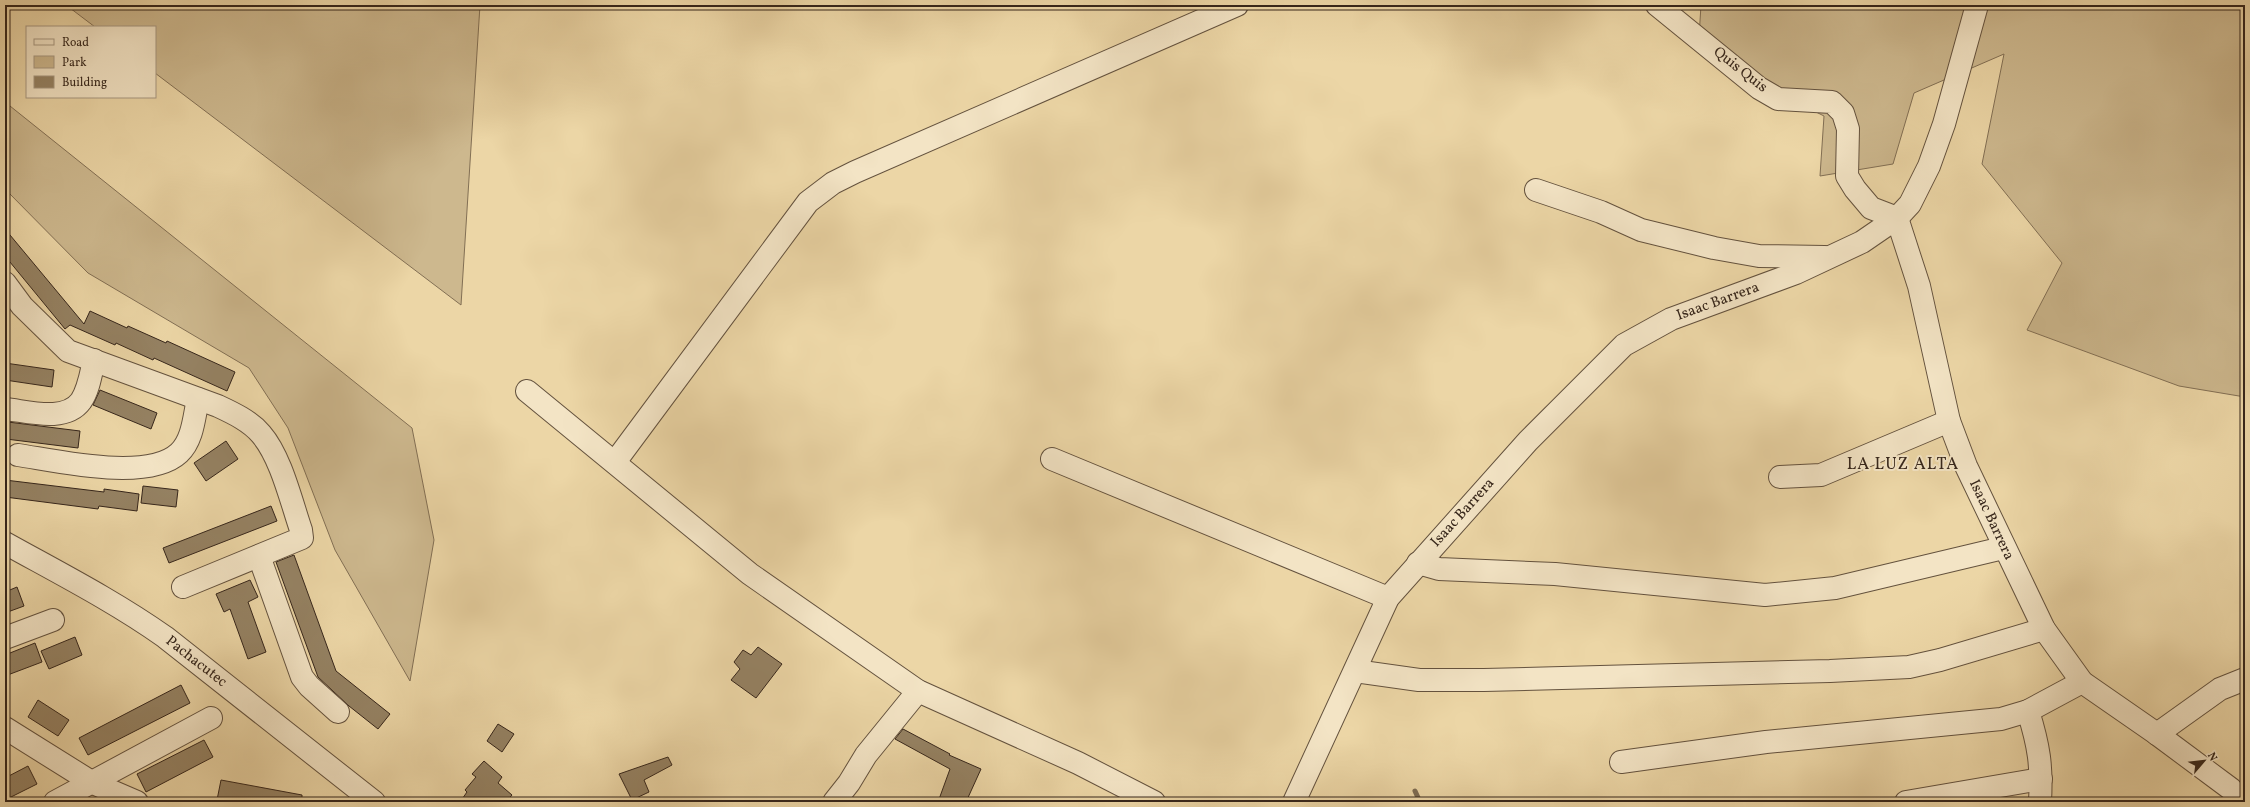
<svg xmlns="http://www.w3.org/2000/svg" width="2250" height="807" font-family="Vollkorn,serif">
<rect width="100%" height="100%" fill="#ecd6a6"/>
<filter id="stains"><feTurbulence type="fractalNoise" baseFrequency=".005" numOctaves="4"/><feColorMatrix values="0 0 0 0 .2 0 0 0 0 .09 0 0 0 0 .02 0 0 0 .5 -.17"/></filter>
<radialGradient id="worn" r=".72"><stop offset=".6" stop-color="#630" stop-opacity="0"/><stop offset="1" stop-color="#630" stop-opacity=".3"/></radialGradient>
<g fill="#cdb88e" stroke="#826f54">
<polygon points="66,5 480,5 461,305 155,73 155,27 95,27"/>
<polygon points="1701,5 2245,5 2245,397 2179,386 2027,330 2062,263 1982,164 2004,54 1914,93 1893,164 1820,176 1824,116 1698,53"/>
<polygon points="5,102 412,428 434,540 410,681 335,550 288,428 249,368 88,273 5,189"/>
</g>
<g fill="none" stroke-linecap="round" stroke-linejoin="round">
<polyline stroke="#7e6c52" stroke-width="5" points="1415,791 1420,802"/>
</g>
<g fill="#958263" stroke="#36261b">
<polygon points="5,229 84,324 90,311 127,328 128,326 166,343 167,341 235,372 227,391 154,358 153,360 116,343 115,345 70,325 65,329 5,256"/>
<polygon points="5,363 54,370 52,387 5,380"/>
<polygon points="100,390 157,413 151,429 93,405"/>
<polygon points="8,422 80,431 78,448 6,439"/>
<polygon points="226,441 238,459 206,481 194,463"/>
<polygon points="5,480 104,492 104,489 139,494 137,511 99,506 98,509 5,497"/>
<polygon points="143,486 178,490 176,507 141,503"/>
<polygon points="271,506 277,521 169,563 163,548"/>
<polygon points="294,555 336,671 390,714 378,729 349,706 318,677 276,562"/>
<polygon points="250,580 258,597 248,602 266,652 248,659 230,609 224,612 216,594"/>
<polygon points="17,587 24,606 5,613 5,592"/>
<polygon points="75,637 82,655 49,669 41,651"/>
<polygon points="35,643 42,662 5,676 5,655"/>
<polygon points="758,647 782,664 756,698 731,680 740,669 734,662 743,650 751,655"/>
<polygon points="181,685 190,703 88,755 79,738"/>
<polygon points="38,700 69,720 58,736 28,717"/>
<polygon points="498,724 514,734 502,752 487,741"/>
<polygon points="903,729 950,754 949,755 981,769 966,802 938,802 950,769 895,739"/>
<polygon points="204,740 213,757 146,792 137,774"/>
<polygon points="668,757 672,765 644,780 649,792 632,800 619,774"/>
<polygon points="484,761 502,777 498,783 512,795 506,802 460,802 467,792 465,790 476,777 472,774"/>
<polygon points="28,766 37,784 5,800 5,778"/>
<polygon points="221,780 302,795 302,802 231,802 217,800"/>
</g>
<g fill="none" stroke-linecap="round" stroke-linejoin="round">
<defs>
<g id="minor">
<polyline points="1657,5 1759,88 1778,99 1832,102 1843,113 1848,129 1847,176 1855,189 1871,208 1897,218"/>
<polyline points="1536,190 1601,212 1641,230 1714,248 1759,256 1825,257"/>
<polyline points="1897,218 1919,286 1949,421 1966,466 2044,629 2082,682 2157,734 2231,789 2242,802"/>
<path d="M 5,283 L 22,306 L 68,351 L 218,406 C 233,413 250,421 261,434 C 281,457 291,501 301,530 L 302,538 L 183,587"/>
<polyline points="527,391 750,574 918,691 1078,763 1154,802"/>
<path d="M 5,409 C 27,411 65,423 81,401 C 89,389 91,373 94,360"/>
<path d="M 18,455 C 58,461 148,482 179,453 C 193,440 194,417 198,399"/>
<polyline points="1052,459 1388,598"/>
<polyline points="615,462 808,202 833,183 855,172 1237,5"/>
<polyline points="1780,477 1821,475 1949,421"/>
<path d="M 5,543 C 59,573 114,601 165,637 L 374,802"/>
<polyline points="259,556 302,677 309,686 338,712"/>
<polyline points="1418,563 1439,569 1555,574 1765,595 1835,588 2003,548"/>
<polyline points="5,638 53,620"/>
<polyline points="1355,671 1419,680 1484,680 1830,671 1909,667 1940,660 2044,629"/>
<path d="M 2028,711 C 2039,746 2042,766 2040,802"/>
<polyline points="5,728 93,783 137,802"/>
<polyline points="2157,734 2220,689 2245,679"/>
<polyline points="1621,762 1766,742 2001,719 2028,711 2082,682"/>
<polyline points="55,802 211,718"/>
<polyline points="834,802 849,783 866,755 918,691"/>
<polyline points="1294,802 1388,598 1528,441 1624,345 1671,319 1796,273 1862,242 1897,218 1910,204 1929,166 1944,124 1977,5"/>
<polyline points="1906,802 2041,779"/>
</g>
</defs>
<use href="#minor" stroke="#64523e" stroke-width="24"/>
<use href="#minor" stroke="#f3e4c5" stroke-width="22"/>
</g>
<g text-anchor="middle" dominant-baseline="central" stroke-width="4" stroke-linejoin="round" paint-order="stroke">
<g font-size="15" fill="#36261b" stroke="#f3e4c5">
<text transform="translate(1740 70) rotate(38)">Quis Quis</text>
<text transform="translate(1718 302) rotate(-20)">Isaac Barrera</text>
<text transform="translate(1463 513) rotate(-48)">Isaac Barrera</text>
<text transform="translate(1991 520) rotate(65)">Isaac Barrera</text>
<text transform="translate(196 662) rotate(38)">Pachacutec</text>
</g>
<g font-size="17" letter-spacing="1" fill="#36261b" stroke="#f3e4c5">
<text x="1903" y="464">LA LUZ ALTA</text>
</g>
</g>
<rect width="2250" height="807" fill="none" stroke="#ecd6a6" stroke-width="20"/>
<rect x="6" y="6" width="2238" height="795" fill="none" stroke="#36261b" stroke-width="2"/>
<rect x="10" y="10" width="2230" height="787" fill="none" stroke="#36261b"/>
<rect x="26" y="26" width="130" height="72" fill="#f3e4c5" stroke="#a79881"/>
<rect x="34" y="39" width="20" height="6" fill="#f3e4c5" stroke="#a79881"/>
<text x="62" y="46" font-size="12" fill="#36261b">Road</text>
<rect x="34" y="56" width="20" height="12" fill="#cdb88e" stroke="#a79881"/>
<text x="62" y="66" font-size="12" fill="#36261b">Park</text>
<rect x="34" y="76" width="20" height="12" fill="#958263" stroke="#a79881"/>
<text x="62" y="86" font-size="12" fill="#36261b">Building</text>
<g transform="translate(2204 761) rotate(62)" stroke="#f3e4c5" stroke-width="3" paint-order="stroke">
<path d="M0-3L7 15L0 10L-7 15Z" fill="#36261b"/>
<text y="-6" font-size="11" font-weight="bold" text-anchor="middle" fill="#36261b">N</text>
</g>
<rect width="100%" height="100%" filter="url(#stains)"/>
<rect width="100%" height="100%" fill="url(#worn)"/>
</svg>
